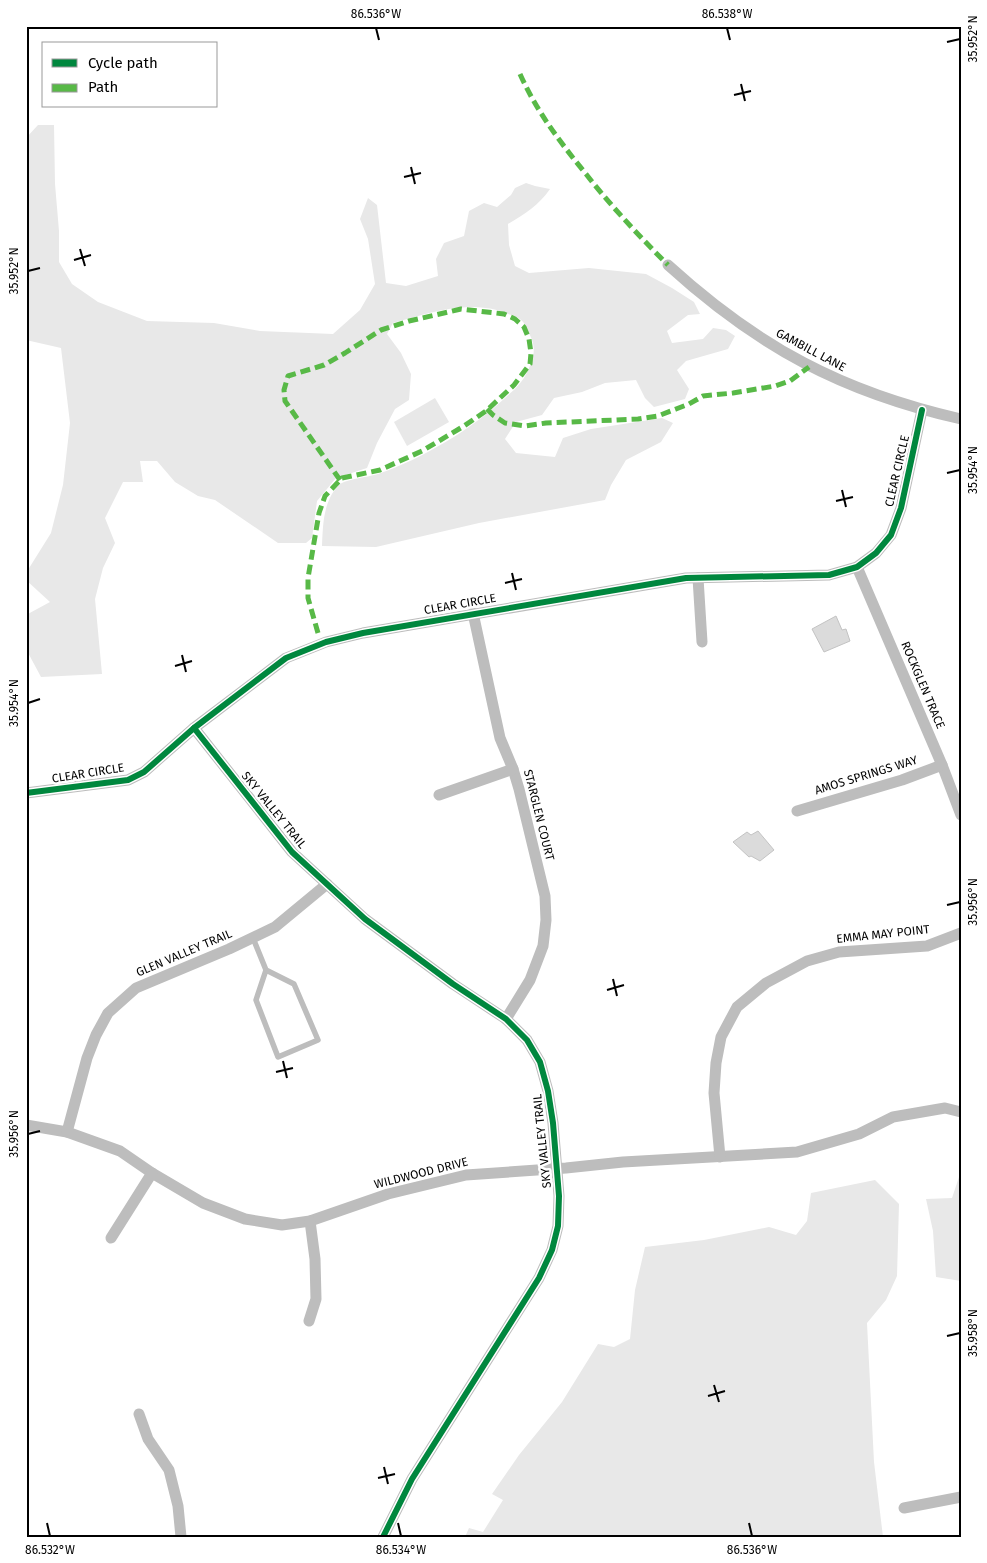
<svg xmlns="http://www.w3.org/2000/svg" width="987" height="1563" font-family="'Fira Sans',sans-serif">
<rect width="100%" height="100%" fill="#fff"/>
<g fill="#e8e8e8">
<path d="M 38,125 L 54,125 L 55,184 L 59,231 L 59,262 L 72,284 L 98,302 L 147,321 L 214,323 L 260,331 L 333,334 L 360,310 L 375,284 L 368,239 L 360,219 L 368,198 L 377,205 L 386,283 L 406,286 L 438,276 L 436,259 L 444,243 L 464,236 L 469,211 L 484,203 L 497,207 L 511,195 L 515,188 L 526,183 L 535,186 L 550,189 C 539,205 525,214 508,224 L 509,245 L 515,266 L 529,273 L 589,268 L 646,274 L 672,288 L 694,302 L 700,314 L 688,315 L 667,331 L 672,343 L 703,339 L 713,328 L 726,330 L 735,336 L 728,349 L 686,361 L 677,370 L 689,389 L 685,399 L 654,407 L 645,398 L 636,380 L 605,383 L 582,392 L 554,398 L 542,415 L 516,422 L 505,439 L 516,453 L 555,457 L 563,438 L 591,429 L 662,418 L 673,423 L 661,442 L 626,460 L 611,485 L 605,500 L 479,523 L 376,547 L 322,546 C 323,525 323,501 339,485 C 345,479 369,477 378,474 C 422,459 472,429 505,398 C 513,391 523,382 527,372 C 535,357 537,345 527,330 C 526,327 524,322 521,320 C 518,317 512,315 508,314 C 471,298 429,313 393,323 L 387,334 L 401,353 L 411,374 L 409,400 L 395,409 L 377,443 L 367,468 L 336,478 L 317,501 L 312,538 L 306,543 L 278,543 L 215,500 L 198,496 L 175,482 L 157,461 L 140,461 L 143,482 L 123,482 L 105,518 L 115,543 L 103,568 L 95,599 L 102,674 L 41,677 L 26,649 L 26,615 L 50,602 L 26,580 L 26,573 L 51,533 L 63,485 L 70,423 L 61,348 L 26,340 L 26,138 Z"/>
<polygon points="435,398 449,422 407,446 394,422"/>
<polygon points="961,1171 961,1281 936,1277 933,1231 926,1199 952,1198"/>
<polygon points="875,1180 899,1204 897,1276 886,1300 867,1323 874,1462 883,1537 465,1537 469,1528 483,1532 503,1500 492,1494 519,1455 562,1402 598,1344 614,1347 630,1339 635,1290 645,1247 704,1240 769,1227 796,1235 807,1221 811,1193"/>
</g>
<g fill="#dbdbdb" stroke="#c3c3c3">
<polygon points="836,616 842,630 846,629 850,641 824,652 812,629"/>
<polygon points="758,831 774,850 760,861 751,856 749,857 733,842 747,832 751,835"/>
</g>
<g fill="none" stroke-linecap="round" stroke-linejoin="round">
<polyline stroke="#bdbdbd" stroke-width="5.5" points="253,938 266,970 294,984 318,1040 278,1057 256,1000 266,970"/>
<g stroke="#bdbdbd" stroke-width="11">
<path d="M 668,265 C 758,347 842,392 961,419"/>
<polyline points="857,567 942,765 961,815"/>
<polyline points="698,578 702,642"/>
<polyline points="473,613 500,738 513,769 519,789 545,896 546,920 543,946 530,980 506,1019"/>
<polyline points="194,728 292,852 365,919 453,984 506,1019 527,1040 540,1062 548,1091 553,1123 559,1196 558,1226 552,1250 539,1278 412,1479 383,1537"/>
<polyline points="26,793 128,780 144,772 194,728 286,658 326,642 363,633 686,578 829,575 857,567 876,553 891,535 901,508 922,410"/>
<polyline points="439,795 513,769"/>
<polyline points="797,811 902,780 942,765"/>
<polyline points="26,1125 67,1132 120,1151 152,1173 203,1203 245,1219 282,1225 310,1221 388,1194 466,1175 566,1168 623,1162 797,1152 859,1134 893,1117 945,1108 961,1112"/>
<polyline points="67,1132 87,1058 96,1035 108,1013 136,988 229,949 275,927 327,884"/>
<polyline points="720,1157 714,1093 716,1063 721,1037 737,1007 766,983 807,961 839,952 927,946 961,933"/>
<polyline points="111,1238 152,1173"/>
<polyline points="309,1321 316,1299 315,1259 310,1221"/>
<polyline points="139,1414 148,1439 169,1470 178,1506 181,1537"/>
<polyline points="904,1508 961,1497"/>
</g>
<g stroke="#58b947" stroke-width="5" stroke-dasharray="10 5" stroke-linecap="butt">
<path d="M 520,74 C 537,112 560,142 586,174 C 611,206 639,236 668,265"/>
<polyline points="487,409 493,415 505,423 525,426 546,423 638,419 658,416 676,409 689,404 703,396 733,393 775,386 790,381 809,367"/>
<polyline points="318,633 308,598 308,578 319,513 325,496 342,478 380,470 422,451 464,426 486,411 514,385 530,364 531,353 529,339 524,327 515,319 504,314 461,309 409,321 381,330 345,353 324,365 288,376 284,390 285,401 340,480"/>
</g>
<defs>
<g id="cycleway">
<polyline points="194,728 292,852 365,919 453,984 506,1019 527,1040 540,1062 548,1091 553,1123 559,1196 558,1226 552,1250 539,1278 412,1479 383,1537"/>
<polyline points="26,793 128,780 144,772 194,728 286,658 326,642 363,633 686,578 829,575 857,567 876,553 891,535 901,508 922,410"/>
</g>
</defs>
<use href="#cycleway" stroke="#fff" stroke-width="9"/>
<use href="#cycleway" stroke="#00873e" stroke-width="6"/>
</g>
<path fill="none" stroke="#000" stroke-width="2" d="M 376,28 L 379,40M 727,28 L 730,40M 947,42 L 960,39M 741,84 L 745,101M 734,95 L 751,91M 411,167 L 415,184M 404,177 L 421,173M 80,249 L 85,266M 74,260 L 91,255M 28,271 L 40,268M 947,473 L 960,470M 842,490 L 846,507M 836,501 L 853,497M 512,573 L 516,590M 505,583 L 522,579M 182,655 L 186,672M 175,666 L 192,661M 28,703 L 40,699M 947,905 L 960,902M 613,979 L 617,996M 607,990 L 624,985M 283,1061 L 287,1078M 276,1072 L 293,1068M 28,1134 L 40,1131M 947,1336 L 960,1333M 714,1385 L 719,1402M 708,1396 L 725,1391M 384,1467 L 388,1484M 378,1478 L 395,1474M 47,1523 L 50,1536M 398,1523 L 401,1536M 749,1523 L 752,1536"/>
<g text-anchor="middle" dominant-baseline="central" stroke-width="5" stroke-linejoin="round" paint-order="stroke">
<g font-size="12" fill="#000" stroke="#fff">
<text transform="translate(811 350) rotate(28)">GAMBILL LANE</text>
<text transform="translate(897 471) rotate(-77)">CLEAR CIRCLE</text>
<text transform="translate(460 604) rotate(-10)">CLEAR CIRCLE</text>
<text transform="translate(923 685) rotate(67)">ROCKGLEN TRACE</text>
<text transform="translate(88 773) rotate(-9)">CLEAR CIRCLE</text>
<text transform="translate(866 775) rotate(-17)">AMOS SPRINGS WAY</text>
<text transform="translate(274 810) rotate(51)">SKY VALLEY TRAIL</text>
<text transform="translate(539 815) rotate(76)">STARGLEN COURT</text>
<text transform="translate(883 934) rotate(-6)">EMMA MAY POINT</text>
<text transform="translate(184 953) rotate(-23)">GLEN VALLEY TRAIL</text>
<text transform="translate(542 1141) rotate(-96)">SKY VALLEY TRAIL</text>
<text transform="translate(421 1173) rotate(-14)">WILDWOOD DRIVE</text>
</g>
</g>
<rect width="987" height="1563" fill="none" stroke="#ffffff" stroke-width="55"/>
<rect x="42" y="42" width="175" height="65" fill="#ffffff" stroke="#999999"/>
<rect x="52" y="59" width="25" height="8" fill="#00873e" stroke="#999999"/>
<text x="88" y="68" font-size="15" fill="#000000">Cycle path</text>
<rect x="52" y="84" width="25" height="8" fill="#58b947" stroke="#999999"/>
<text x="88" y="92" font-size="15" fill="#000000">Path</text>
<rect x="28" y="28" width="932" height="1508" fill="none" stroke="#000" stroke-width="2"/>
<g font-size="12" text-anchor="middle" fill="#000">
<text x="376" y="18">86.536°W</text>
<text x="727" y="18">86.538°W</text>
<text transform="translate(973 39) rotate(-90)" y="4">35.952°N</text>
<text transform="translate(14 271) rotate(-90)" y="4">35.952°N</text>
<text transform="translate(973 470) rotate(-90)" y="4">35.954°N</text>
<text transform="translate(14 703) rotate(-90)" y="4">35.954°N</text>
<text transform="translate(973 902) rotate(-90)" y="4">35.956°N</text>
<text transform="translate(14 1134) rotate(-90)" y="4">35.956°N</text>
<text transform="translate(973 1333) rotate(-90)" y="4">35.958°N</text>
<text x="50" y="1554">86.532°W</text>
<text x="401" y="1554">86.534°W</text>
<text x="752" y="1554">86.536°W</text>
</g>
</svg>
